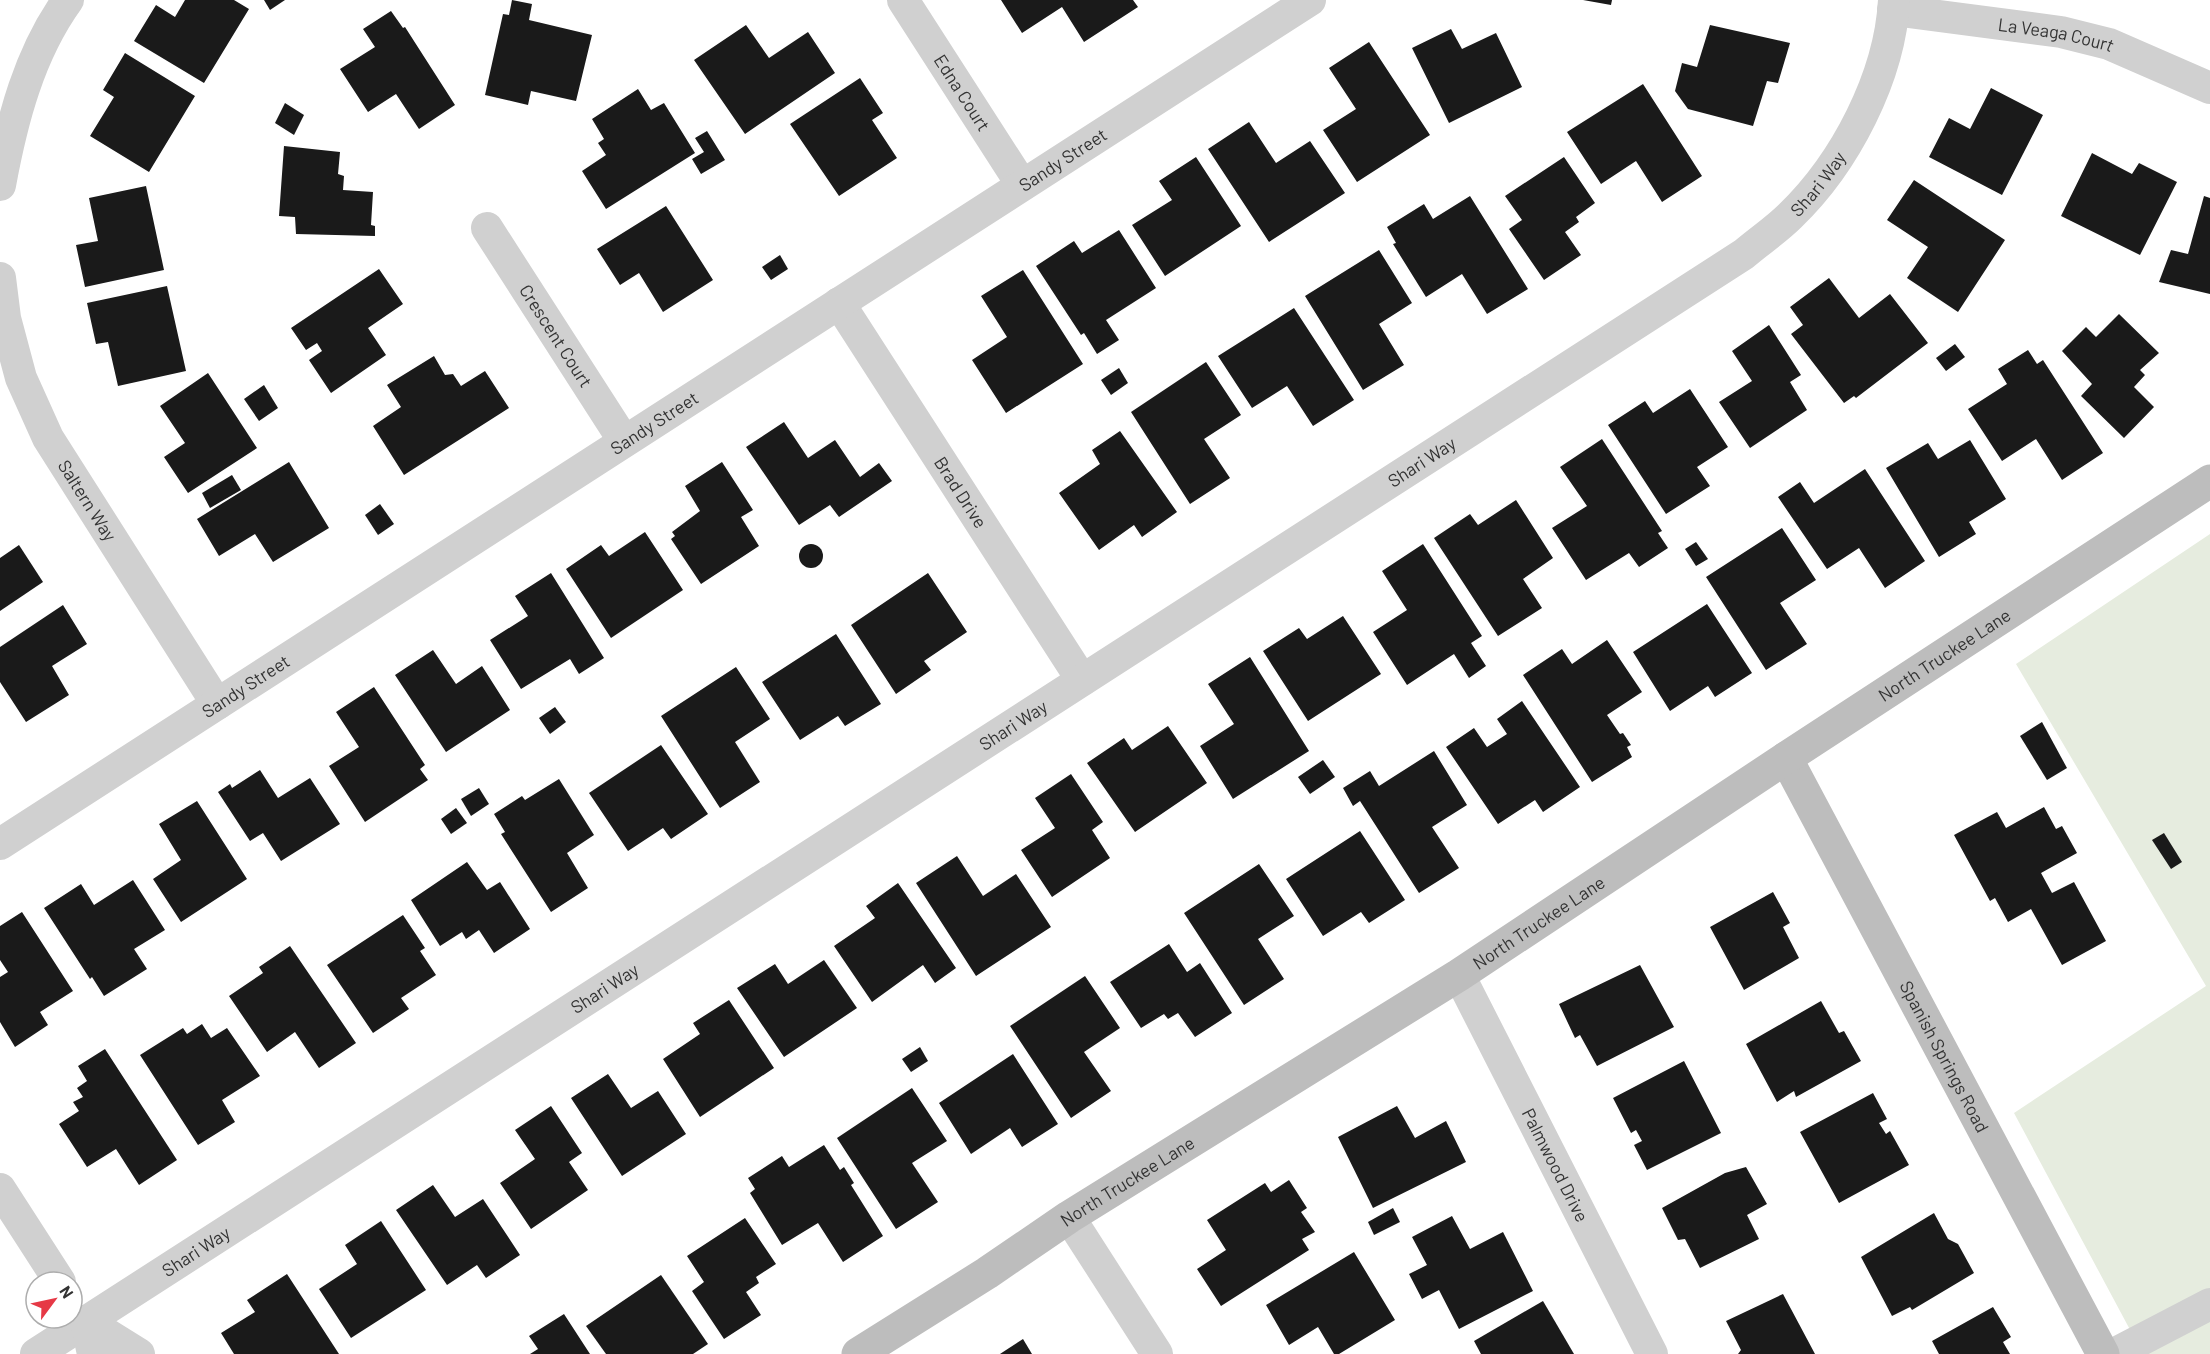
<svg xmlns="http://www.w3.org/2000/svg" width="2210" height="1354" font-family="Barlow,sans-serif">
<rect width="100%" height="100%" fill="#fff"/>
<polygon fill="#e6ecdf" points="2210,534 2210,1354 2143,1354 2014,1113 2206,986 2016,664"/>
<g fill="#1a1a1a">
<polygon points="185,0 234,0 249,9 204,83 134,41 156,5 175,17"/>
<polygon points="264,0 285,0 270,10"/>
<polygon points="512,0 532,4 529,20 592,35 576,101 531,91 528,105 485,95 503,14 509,15"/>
<polygon points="1001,0 1133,0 1138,7 1084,42 1062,7 1022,33"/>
<polygon points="1583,0 1612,0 1611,5"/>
<polygon points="391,11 403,28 405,27 455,105 419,129 396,94 368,112 340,69 375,47 363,29"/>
<polygon points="746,25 769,58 808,32 835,73 745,134 694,60"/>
<polygon points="1710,25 1790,43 1778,83 1767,81 1753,126 1688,109 1675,91 1682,63 1697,67"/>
<polygon points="1451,29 1462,49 1496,33 1522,87 1449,123 1412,48"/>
<polygon points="1369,42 1430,135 1357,182 1323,130 1356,109 1329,68"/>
<polygon points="125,53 195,96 149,172 90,136 114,97 103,90"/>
<polygon points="860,78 883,113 872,120 897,158 839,196 790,124"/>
<polygon points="1643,84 1702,176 1662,202 1636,161 1601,184 1567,132"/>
<polygon points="1991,88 2043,115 2002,195 1929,157 1949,118 1970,129"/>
<polygon points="638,89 651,110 664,103 695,153 606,209 582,171 606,155 598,143 604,139 592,119"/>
<polygon points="285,103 304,115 294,135 275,123"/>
<polygon points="1249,122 1276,163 1310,141 1345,193 1269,242 1208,149"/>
<polygon points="707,131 725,160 701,174 692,159 704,152 695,138"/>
<polygon points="284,146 340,152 338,174 344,176 343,190 373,192 371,225 375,226 375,236 296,234 295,217 279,216"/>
<polygon points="2092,153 2132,174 2139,163 2177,182 2140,255 2061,216"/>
<polygon points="1196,157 1241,226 1165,276 1132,225 1172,200 1159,181"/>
<polygon points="1564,157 1595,203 1576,217 1579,222 1565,232 1581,255 1544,280 1509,229 1522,220 1505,196"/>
<polygon points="1914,180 2005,240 1958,312 1907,278 1928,247 1887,220"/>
<polygon points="146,186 164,270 85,287 76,245 98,241 89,198"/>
<polygon points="1470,196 1528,289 1487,314 1462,274 1426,297 1393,244 1396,243 1387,227 1424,204 1433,219"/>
<polygon points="2204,196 2210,198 2210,294 2159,282 2171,250 2188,254"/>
<polygon points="666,206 713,280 663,312 639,273 620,285 597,249"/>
<polygon points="1119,230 1156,288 1106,320 1119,340 1097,354 1084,333 1081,335 1036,266 1074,241 1082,253"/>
<polygon points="1379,250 1412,303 1379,324 1404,365 1363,390 1305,296"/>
<polygon points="780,255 788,269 771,280 762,267"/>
<polygon points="379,269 403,304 368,328 386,355 331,393 309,360 322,351 317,343 306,350 291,328"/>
<polygon points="1023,270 1083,364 1006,413 972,360 1007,337 981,296"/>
<polygon points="1829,278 1859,318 1890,294 1928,343 1856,398 1854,396 1844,403 1791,334 1803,325 1790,307"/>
<polygon points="167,286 186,371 118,386 108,342 96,344 87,303"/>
<polygon points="1294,308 1354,400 1313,426 1287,386 1252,408 1218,356"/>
<polygon points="2119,314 2159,353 2140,370 2145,375 2134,387 2154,407 2124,438 2081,396 2092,384 2062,351 2086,327 2096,337"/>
<polygon points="1769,325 1801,375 1790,382 1807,410 1750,448 1719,402 1752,381 1732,351"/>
<polygon points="1955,344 1965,357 1946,371 1936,358"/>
<polygon points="2028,350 2037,364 2043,360 2103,453 2062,480 2036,439 2002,461 1968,409 2007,384 1998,369"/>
<polygon points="434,356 445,375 453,374 461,386 485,371 509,408 404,475 373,426 401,407 387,385"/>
<polygon points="1206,362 1241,415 1204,439 1230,478 1190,504 1131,412"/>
<polygon points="1119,368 1128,383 1111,395 1101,380"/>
<polygon points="208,373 257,448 188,493 164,457 185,443 160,406"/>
<polygon points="264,385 278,408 259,421 244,399"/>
<polygon points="1690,389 1728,447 1697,467 1710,486 1666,514 1608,425 1645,401 1653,413"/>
<polygon points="784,422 808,458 835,440 860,477 879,463 892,481 839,517 830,505 799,525 746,447"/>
<polygon points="1120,431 1177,512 1142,537 1134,525 1099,550 1059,493 1100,464 1092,450"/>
<polygon points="1602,439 1662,531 1658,533 1668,548 1639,567 1629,553 1586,580 1552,528 1587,506 1560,467"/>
<polygon points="1970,440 2006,499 1969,522 1976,534 1939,557 1886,468 1928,443 1938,459"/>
<polygon points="289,462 329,528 273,562 255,534 219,556 197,519"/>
<polygon points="722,462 753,510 741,517 759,546 701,584 671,539 675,536 672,532 700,511 685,486"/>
<polygon points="1865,469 1925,561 1885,588 1859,548 1827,569 1778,497 1800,482 1814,503"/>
<polygon points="232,475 241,490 210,508 202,493"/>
<polygon points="1516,500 1553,558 1523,579 1542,608 1498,636 1434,538 1470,514 1478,525"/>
<polygon points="380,504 394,524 378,535 365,515"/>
<polygon points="1782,528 1816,580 1780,603 1807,644 1766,670 1706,577"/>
<polygon points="645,532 683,590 611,638 566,569 601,545 609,556"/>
<polygon points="1696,542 1708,559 1696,566 1685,549"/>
<polygon points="1423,544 1482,636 1471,643 1486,666 1469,678 1454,654 1407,685 1373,632 1407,610 1382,571"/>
<circle cx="811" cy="556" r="12"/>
<polygon points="19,545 43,582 0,611 0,558"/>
<polygon points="551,573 604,658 579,674 570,659 521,689 490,640 528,616 515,596"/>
<polygon points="928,573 967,632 924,661 931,670 896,694 851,625"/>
<polygon points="1707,604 1752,673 1715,697 1708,686 1670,711 1633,652"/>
<polygon points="63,605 87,644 52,666 69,695 26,722 0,682 0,647"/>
<polygon points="1343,616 1381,674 1308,721 1263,651 1299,628 1307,639"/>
<polygon points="836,634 881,704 845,726 838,716 800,740 762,682"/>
<polygon points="1607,640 1642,692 1607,715 1620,734 1623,733 1631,745 1627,747 1632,757 1592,782 1523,675 1562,649 1572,664"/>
<polygon points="433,650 456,684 482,666 510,710 446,752 395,675"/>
<polygon points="1250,657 1309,751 1233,799 1200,746 1234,724 1208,684"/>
<polygon points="736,667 770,719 735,742 760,782 720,808 661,716"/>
<polygon points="374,687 425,765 420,769 428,780 365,822 329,766 359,747 336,712"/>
<polygon points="1522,701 1580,787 1543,812 1535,800 1498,824 1446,747 1474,728 1487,747 1507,734 1497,719"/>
<polygon points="555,707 566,722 550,734 539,718"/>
<polygon points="2042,722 2067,768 2047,780 2020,736"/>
<polygon points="1168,726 1207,783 1135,832 1087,763 1124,738 1132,750"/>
<polygon points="661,745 708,814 671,839 663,828 628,851 589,793"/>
<polygon points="1434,751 1467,805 1432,827 1459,868 1419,893 1360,801 1353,806 1343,788 1370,771 1379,786"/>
<polygon points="1323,760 1335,777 1310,794 1298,777"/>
<polygon points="260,770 278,798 310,778 340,824 281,861 263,833 250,841 218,792 230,784 232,788"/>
<polygon points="1071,774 1103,822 1092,830 1110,858 1052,897 1021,850 1055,828 1035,798"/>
<polygon points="559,779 594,835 567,853 588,888 551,912 501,834 505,832 494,814 522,796 525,800"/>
<polygon points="479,788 489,804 471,816 461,799"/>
<polygon points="197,801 247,879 181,922 153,879 181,860 159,824"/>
<polygon points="2044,807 2056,829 2062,826 2077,853 2041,873 2052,893 2074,882 2106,941 2062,965 2031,909 2008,922 1995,898 1990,901 1954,835 1997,812 2006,828"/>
<polygon points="456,808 467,823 451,834 441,819"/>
<polygon points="1360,831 1405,900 1369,923 1361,912 1323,936 1286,879"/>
<polygon points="2164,833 2182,862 2171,869 2152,840"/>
<polygon points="957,856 983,896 1016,874 1051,927 976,976 916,883"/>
<polygon points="467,862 487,890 500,882 530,929 494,953 479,930 466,939 462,932 440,946 411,900"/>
<polygon points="1259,864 1294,916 1258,939 1284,979 1244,1005 1184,913"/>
<polygon points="133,880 165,930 134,949 147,969 104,996 92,977 90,979 44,908 81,884 94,905"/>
<polygon points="898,883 956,968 935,983 923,965 872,1002 834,946 875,918 866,906"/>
<polygon points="1773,892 1790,923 1783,927 1799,958 1744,990 1710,927"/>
<polygon points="22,912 73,991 40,1012 48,1025 15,1047 0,1022 0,977 8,972 0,960 0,926"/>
<polygon points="403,915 425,948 420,951 436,975 401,998 409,1009 373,1033 327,965"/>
<polygon points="1169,944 1187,972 1200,963 1232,1013 1195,1037 1178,1013 1168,1019 1164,1014 1141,1028 1110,982"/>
<polygon points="290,946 356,1043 319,1068 295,1032 267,1052 229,996 263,973 259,967"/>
<polygon points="824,960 857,1008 784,1057 737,988 775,964 788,984"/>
<polygon points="1640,965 1674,1027 1597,1066 1580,1035 1575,1038 1559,1004"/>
<polygon points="1085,976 1120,1028 1084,1052 1111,1091 1071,1118 1010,1026"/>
<polygon points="729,1000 774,1068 700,1117 663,1059 700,1034 693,1023"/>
<polygon points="1821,1001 1839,1033 1844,1031 1861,1061 1796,1097 1794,1091 1777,1102 1746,1044"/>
<polygon points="202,1024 211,1038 227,1028 260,1076 222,1100 235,1122 198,1145 140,1055 183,1028 187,1034"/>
<polygon points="920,1047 928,1061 911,1072 902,1059"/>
<polygon points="105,1049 177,1160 139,1185 116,1149 87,1167 59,1124 79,1111 73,1102 83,1097 77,1088 87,1081 78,1066"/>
<polygon points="1013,1054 1058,1124 1022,1147 1010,1128 971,1154 939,1103"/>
<polygon points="1684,1061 1721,1133 1647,1170 1634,1145 1642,1141 1636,1130 1631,1133 1613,1098"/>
<polygon points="608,1074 631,1108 658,1091 686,1134 622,1176 571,1098"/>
<polygon points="912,1088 947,1141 912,1163 938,1202 896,1229 837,1138"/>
<polygon points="1873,1093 1887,1119 1879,1123 1886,1134 1890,1131 1909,1165 1839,1203 1800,1132"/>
<polygon points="551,1106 582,1153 569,1162 588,1190 531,1229 500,1183 535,1159 515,1130"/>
<polygon points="1397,1106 1415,1138 1446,1121 1466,1162 1373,1208 1338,1137"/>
<polygon points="824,1145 840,1170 844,1167 854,1183 851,1185 883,1236 843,1262 818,1223 782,1245 750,1193 755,1189 748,1178 782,1156 789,1167"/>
<polygon points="1746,1167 1767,1204 1747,1215 1759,1239 1700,1268 1685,1239 1678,1240 1662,1208 1725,1173"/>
<polygon points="1289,1180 1307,1208 1301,1212 1315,1232 1302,1239 1309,1250 1221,1306 1197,1269 1226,1250 1207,1220 1265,1183 1271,1192"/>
<polygon points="433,1185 455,1217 483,1199 520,1255 486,1278 477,1265 447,1285 396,1210"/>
<polygon points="1393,1208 1400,1222 1374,1235 1368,1222"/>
<polygon points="1934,1213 1948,1239 1958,1244 1974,1273 1912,1310 1910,1307 1892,1316 1861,1257"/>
<polygon points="1452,1216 1470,1249 1503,1232 1533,1291 1459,1329 1439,1290 1422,1299 1409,1274 1427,1265 1412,1237"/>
<polygon points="745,1218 776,1264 756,1277 759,1283 746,1292 761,1315 724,1339 692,1291 704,1282 687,1256"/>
<polygon points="381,1221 426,1290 351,1338 319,1289 357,1264 345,1245"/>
<polygon points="1354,1252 1395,1320 1339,1354 1334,1354 1318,1327 1289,1345 1266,1305"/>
<polygon points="287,1274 339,1354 234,1354 221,1333 255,1312 247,1300"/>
<polygon points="661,1275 708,1344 693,1354 606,1354 586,1326"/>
<polygon points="1783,1294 1815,1354 1738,1354 1741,1350 1726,1321"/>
<polygon points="1543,1301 1574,1354 1481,1354 1474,1341"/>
<polygon points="1993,1307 2011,1337 2003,1342 2010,1354 1939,1354 1932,1341"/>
<polygon points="564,1314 590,1354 530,1354 538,1349 529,1336"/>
<polygon points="1023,1339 1032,1354 1000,1354 1003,1352"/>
</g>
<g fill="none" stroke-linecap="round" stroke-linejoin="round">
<g stroke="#d0d0d0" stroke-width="32">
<path id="s1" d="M 903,0 L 1022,185"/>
<path id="s2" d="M 1893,10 L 2061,32 L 2109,44 L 2210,88"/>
<path d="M 0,185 C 12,120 29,54 68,0"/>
<path id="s3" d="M 487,228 L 624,441"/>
<path id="s4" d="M 0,278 L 5,318 L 21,378 L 48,438 L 217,704"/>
<path id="s5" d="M 839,303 L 1082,680"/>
<path id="s6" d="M 0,844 L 1310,0"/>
<path id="s7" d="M 1459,975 L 1652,1354"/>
<polyline points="0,1189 60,1282"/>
<polyline points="1069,1217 1157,1354"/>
<path id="s8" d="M 36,1354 L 1744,254 C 1759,241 1776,230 1790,216 C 1845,163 1890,77 1894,0"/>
<polyline points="93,1354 86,1321 139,1354"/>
<polyline points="2114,1354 2210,1304"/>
</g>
<g stroke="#bdbdbd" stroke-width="33">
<path id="s9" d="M 1786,758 L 2103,1354"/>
<path id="s10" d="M 858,1354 L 987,1273 L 1069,1217 L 1459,975 L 1786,758 L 2210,481"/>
</g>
</g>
<g text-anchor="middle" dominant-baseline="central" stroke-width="6" stroke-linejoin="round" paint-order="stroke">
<g font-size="18" fill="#333" stroke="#fff">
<text stroke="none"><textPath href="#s2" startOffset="165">La Veaga Court</textPath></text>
<text stroke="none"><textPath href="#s1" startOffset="110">Edna Court</textPath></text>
<text stroke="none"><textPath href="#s6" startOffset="1264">Sandy Street</textPath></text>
<text stroke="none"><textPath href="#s8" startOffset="2134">Shari Way</textPath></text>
<text stroke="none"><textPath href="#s3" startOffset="128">Crescent Court</textPath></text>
<text stroke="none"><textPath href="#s6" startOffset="778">Sandy Street</textPath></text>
<text stroke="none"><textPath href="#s8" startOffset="1648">Shari Way</textPath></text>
<text stroke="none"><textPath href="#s5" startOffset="225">Brad Drive</textPath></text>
<text stroke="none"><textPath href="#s4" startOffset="242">Saltern Way</textPath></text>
<text stroke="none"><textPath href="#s10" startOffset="1292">North Truckee Lane</textPath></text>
<text stroke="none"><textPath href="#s6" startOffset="292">Sandy Street</textPath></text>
<text stroke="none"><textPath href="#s8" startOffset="1162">Shari Way</textPath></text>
<text stroke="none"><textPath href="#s10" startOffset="806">North Truckee Lane</textPath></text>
<text stroke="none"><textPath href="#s8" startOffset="676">Shari Way</textPath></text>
<text stroke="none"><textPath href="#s9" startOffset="338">Spanish Springs Road</textPath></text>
<text stroke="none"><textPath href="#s7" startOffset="213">Palmwood Drive</textPath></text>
<text stroke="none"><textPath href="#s10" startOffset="320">North Truckee Lane</textPath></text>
<text stroke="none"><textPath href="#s8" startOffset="190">Shari Way</textPath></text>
</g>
</g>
<g transform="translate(54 1300) rotate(57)"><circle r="28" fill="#ffffff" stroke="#adadad" stroke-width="1.5"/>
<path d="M0-4.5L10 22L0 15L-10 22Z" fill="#e63946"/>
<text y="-9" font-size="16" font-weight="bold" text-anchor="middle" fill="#333333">N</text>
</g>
</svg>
